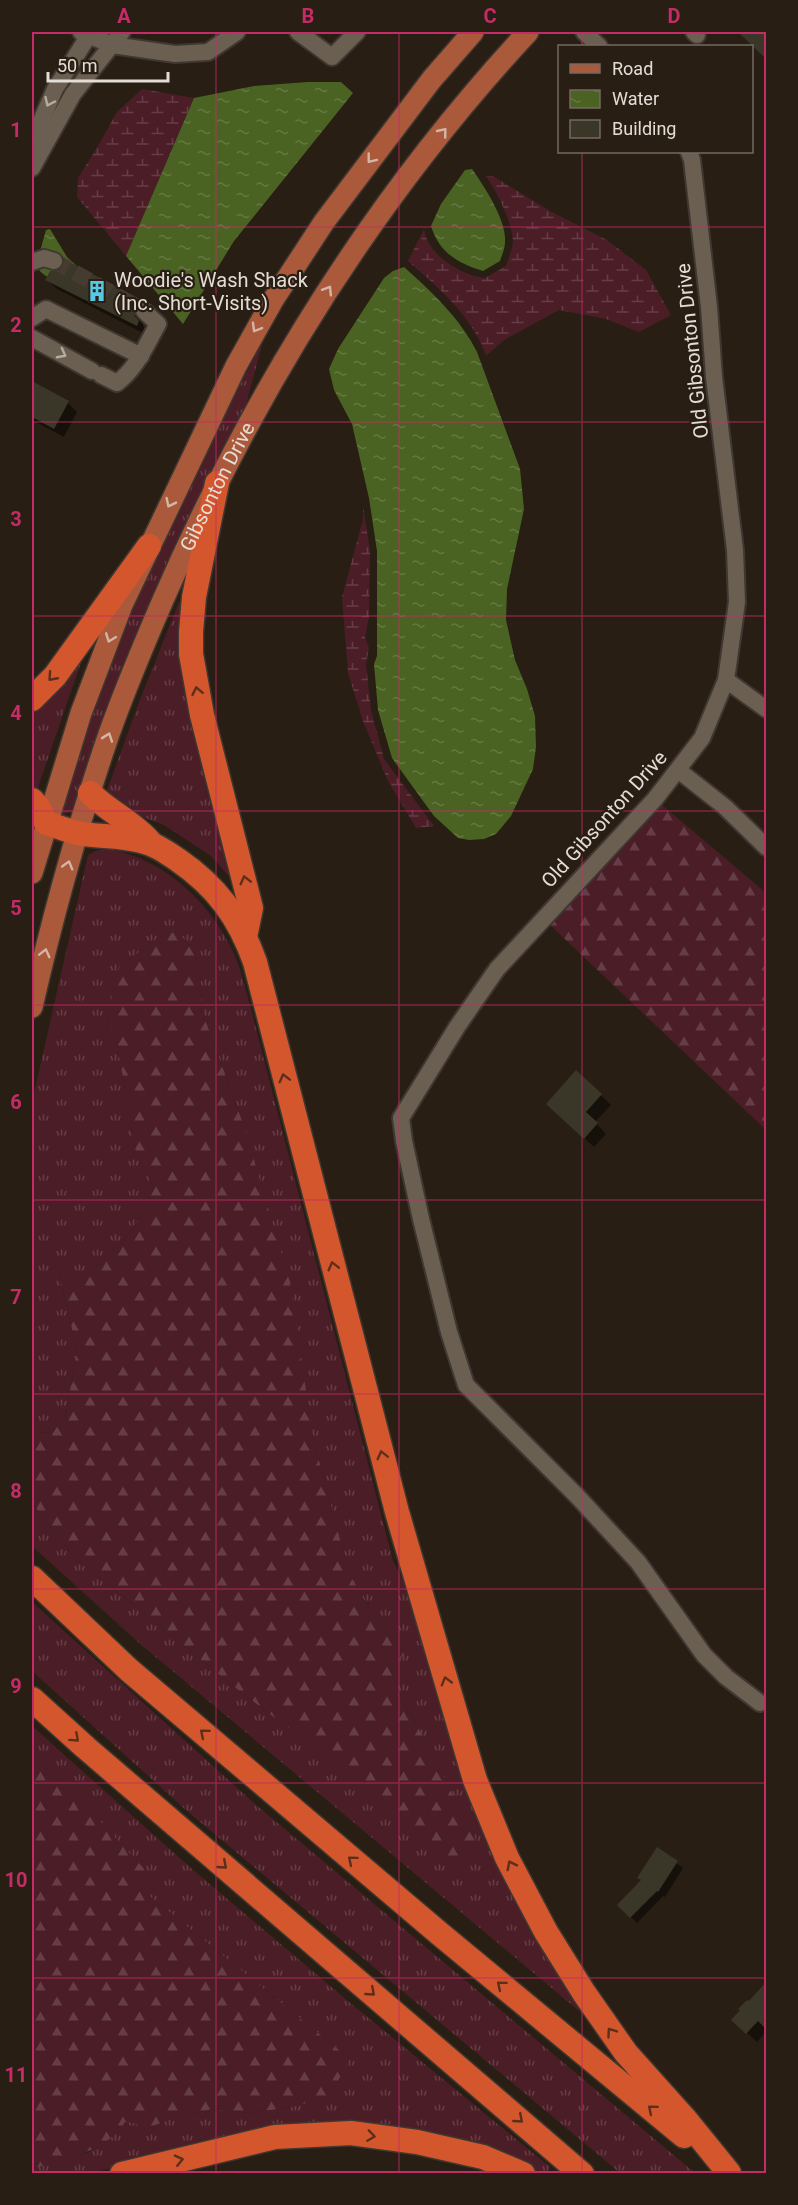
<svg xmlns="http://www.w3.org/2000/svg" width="798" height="2205" font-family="Roboto,sans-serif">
<defs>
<pattern id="grass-tufts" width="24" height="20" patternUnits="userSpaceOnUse" patternTransform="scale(1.5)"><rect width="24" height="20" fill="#4b1d27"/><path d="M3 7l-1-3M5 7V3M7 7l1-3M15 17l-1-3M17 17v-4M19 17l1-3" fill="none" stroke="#653d46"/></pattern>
<pattern id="forest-firs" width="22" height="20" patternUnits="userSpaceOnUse" patternTransform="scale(1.5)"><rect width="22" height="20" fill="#4b1d27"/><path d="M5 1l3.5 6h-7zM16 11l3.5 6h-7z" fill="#653d46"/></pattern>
<pattern id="wetland-marsh" width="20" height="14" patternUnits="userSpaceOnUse" patternTransform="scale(1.5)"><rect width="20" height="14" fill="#4b1d27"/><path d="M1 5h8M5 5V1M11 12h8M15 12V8" fill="none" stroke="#653d46"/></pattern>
<pattern id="water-ripples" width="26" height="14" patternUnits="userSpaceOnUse" patternTransform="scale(1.5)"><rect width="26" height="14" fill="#4a6323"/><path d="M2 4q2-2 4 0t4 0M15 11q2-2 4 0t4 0" fill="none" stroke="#647942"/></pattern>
</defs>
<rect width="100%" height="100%" fill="#291e14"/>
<g fill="url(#grass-tufts)">
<polygon points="263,341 246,405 194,505 127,655 73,811 60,816 97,698 141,590 191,480"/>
<polygon points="179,602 186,604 234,882 211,856 164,825 127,811 106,793 139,702"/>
<polygon points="84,654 37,790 32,787 32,710"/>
<path d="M 109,849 C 165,859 213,905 235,956 C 242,973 246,992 251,1009 L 393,1561 L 431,1634 L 460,1746 L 589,2011 L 585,2016 L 139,1643 L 32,1546 L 32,1503 L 74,1557 L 242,1693 L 337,1765 L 476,1840 L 423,1736 L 404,1704 L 387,1662 L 404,1653 L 376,1621 L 349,1573 L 313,1438 L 244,1126 L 202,1011 L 200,972 L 194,948 L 177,933 L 167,932 L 120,966 L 108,1019 L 118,1048 L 136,1153 L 154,1188 L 143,1215 L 120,1245 L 88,1274 L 59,1274 L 77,1350 L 65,1419 L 52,1432 L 32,1433 L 32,1102 L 88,855 L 98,850 Z"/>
<polygon points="32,1602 255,1804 695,2173 620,2173 187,1811 32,1671"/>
<polygon points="32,1726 192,1869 348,2001 550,2167 547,2173 541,2173 509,2161 374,2132 123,2166 88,2173 32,2173 32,2168 89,2152 125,2122 134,2122 146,2129 168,2120 212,2109 250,2113 292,2107 350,2059 148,1895 147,1873 63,1781 32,1759"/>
</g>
<g fill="url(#forest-firs)">
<polygon points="662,805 766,893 766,1130 550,925"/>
<polygon points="167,932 177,933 194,948 200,972 202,1011 244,1126 290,1282 313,1438 349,1573 376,1621 404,1653 399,1661 387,1662 404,1704 423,1736 476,1840 467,1858 450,1862 337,1765 242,1693 74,1557 32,1503 32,1433 52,1432 65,1419 77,1350 59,1274 88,1274 120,1245 143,1215 154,1188 136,1153 118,1049 108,1019 115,977 120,966"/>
<path d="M 32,1759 L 63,1781 L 148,1873 L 148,1895 L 350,2059 L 329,2097 L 292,2107 L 250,2113 L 212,2109 L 168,2120 L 146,2129 L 134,2123 L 125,2122 C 110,2149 61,2163 32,2168 Z"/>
</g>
<g fill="url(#wetland-marsh)">
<polygon points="142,89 194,98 126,256 77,197 78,178 98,146 117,112"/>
<path d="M 486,176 L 493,176 L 550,211 L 607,240 L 646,270 L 671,315 L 639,332 L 606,319 L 559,310 L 504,340 L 486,356 C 473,317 438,287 408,261 L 424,229 C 425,234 426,239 429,243 C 439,261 465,276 485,278 L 506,266 C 508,259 512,250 513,243 C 513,223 497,192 486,176 Z"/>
<polygon points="363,506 370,551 369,617 365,638 369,648 366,664 371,710 384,759 434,826 416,828 388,781 363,721 348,673 342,597 363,519"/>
</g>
<g fill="url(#water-ripples)">
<polygon points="308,82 341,82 353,93 234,241 183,324 126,256 194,98 254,86"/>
<path d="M 472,169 C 484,186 507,221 505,242 C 505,248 502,255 500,261 L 483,271 C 457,263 439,252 431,226 L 441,204 L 465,170 Z"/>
<path d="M 50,229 L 67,257 L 80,269 L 49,278 C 45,275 39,272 38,267 C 37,259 44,238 46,230 Z"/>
<path d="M 404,267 C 432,292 460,318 477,352 L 520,469 L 524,509 L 507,589 L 506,620 L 515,660 L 527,689 L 535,716 L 536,747 L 533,769 L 511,816 L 496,834 L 484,839 L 469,840 L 458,838 L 434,816 L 392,758 L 378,710 L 374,664 L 377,656 L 377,551 L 369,498 L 352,424 L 334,390 L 329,369 L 338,349 L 384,278 L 393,271 Z"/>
</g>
<g fill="#0007">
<polygon points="745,32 766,32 766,57 743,35"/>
<polygon points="65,262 143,302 152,311 143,318 143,326 148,332 147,335 57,289 47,280 63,269"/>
<polygon points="32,383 68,403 77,412 64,437 32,420"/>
<polygon points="576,1072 611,1105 595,1122 606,1134 594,1147 557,1113"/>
<polygon points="658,1849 683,1868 665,1897 663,1896 637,1923 619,1905 642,1881"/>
<polygon points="766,1984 766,2032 757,2042 733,2020"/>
</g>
<g fill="#3a3728">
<polygon points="738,32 766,32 766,59"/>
<polygon points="64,259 144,301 137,303 134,308 134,315 139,321 137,326 45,280 50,271 56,271 62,268"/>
<polygon points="32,381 69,401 54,429 32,417"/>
<polygon points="576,1070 602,1094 586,1112 598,1123 584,1139 546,1104"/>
<polygon points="657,1847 678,1861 658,1892 657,1891 630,1918 617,1905 641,1880 637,1878"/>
<polygon points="766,1982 766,2029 758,2021 746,2034 731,2020 740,2010 738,2009 747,2000 749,2001"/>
</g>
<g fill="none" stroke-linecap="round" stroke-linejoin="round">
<polyline stroke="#453b31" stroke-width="16" stroke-dasharray="16 8" stroke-linecap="butt" points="54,261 144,311"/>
<defs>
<g id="minor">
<polyline points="81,32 112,45 175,54 208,52 237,32"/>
<polyline points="298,32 332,57 357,32"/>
<polyline points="584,32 599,46"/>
<polyline points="694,32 697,35"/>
<polyline points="32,142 55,89 91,32"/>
<polyline points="689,152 692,160 709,307 714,377 735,550 737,602 726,680 702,738 655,799 497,969 457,1027 401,1118 404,1141 421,1219 449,1332 466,1385 577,1496 638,1562 704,1655 726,1677 760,1703"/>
<polyline points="32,168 73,94 122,32"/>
<polyline points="32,262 44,258 54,261"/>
<polyline points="32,318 46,309 141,356"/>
<polyline points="32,338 92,371"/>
<path d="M 101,375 L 117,383 C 137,368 146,345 158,324 L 144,311"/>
<polyline points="726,680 766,709"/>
<polyline points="678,770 725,807 766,847"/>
</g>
<g id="major">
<polyline points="32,873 81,713 122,605 236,366 273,300 324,222 432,79 473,32"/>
<path id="s1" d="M 32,1007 C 53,915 78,824 109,734 C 125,689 144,644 163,600 C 253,393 374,198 528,32"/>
</g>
<g id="highway">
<polyline points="217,483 194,597 191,632 191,654 202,715 251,908 245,937"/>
<polyline points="32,699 55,676 149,546"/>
<path d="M 90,793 C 109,812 133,822 150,842"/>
<path d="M 32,800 L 39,808 L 46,823 C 56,826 66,830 77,833 C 98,837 120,835 141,841 C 155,844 166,852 178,860 C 217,887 239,917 255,962 L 397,1512 L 475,1780 L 507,1858 L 546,1932 L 584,1993 L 626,2053 L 686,2120 L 729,2173"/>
<polyline points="32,1578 129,1670 440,1934 684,2136"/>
<polyline points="32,1699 85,1747 582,2174"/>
<polyline points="122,2174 275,2137 351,2133 417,2142 483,2157 523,2174"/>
</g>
</defs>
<use href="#minor" stroke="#3f3731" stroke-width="20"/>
<use href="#major" stroke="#3f3731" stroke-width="24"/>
<use href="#highway" stroke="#3f3731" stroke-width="27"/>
<use href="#minor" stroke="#6b5f52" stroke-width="16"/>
<use href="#major" stroke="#aa5a3b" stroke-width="21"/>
<use href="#highway" stroke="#d4562c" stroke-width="24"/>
</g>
<defs><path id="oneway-chevron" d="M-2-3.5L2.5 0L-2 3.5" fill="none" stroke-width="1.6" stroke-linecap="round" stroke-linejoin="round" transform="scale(1.5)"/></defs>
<g stroke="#b4aba1">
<use href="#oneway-chevron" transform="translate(49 102) rotate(115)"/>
<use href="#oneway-chevron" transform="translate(62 354) rotate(28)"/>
</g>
<g stroke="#d3b6a8">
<use href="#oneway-chevron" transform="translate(443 132) rotate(-51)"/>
<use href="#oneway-chevron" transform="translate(371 159) rotate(128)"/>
<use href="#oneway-chevron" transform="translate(328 290) rotate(-58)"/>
<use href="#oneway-chevron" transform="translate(256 328) rotate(120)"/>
<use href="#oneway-chevron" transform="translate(170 503) rotate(116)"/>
<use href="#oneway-chevron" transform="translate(110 638) rotate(111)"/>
<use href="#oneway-chevron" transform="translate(108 737) rotate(-71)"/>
<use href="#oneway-chevron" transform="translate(68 865) rotate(-74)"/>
<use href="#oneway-chevron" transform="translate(45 953) rotate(-76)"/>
</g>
<g stroke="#5c2f1b">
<use href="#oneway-chevron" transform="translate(52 677) rotate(132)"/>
<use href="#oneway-chevron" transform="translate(197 691) rotate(-102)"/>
<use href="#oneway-chevron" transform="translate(245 880) rotate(-104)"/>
<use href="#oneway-chevron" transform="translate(284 1078) rotate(-104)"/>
<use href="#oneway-chevron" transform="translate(333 1266) rotate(-104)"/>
<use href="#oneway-chevron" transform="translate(382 1455) rotate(-104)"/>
<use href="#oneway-chevron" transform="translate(446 1681) rotate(-106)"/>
<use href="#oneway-chevron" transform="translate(204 1733) rotate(-140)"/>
<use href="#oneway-chevron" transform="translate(75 1738) rotate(42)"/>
<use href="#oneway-chevron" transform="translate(352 1860) rotate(-140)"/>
<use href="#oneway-chevron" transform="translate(223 1865) rotate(41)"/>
<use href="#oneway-chevron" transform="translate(511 1865) rotate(-117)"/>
<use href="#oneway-chevron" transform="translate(501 1985) rotate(-140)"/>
<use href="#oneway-chevron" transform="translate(371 1992) rotate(41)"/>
<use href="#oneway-chevron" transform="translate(611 2032) rotate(-125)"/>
<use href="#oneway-chevron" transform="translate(652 2109) rotate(-140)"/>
<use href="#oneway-chevron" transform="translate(519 2119) rotate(41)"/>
<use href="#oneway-chevron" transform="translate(371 2136) rotate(8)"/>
<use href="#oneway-chevron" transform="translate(179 2160) rotate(-13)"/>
</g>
<path fill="none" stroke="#c52c67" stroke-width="1.5" stroke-opacity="0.55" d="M 216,32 L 216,2174M 399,32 L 399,2174M 582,32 L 582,46M 582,152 L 582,2174M 32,227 L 766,227M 32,422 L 766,422M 32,616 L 766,616M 32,811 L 766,811M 32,1005 L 766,1005M 32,1200 L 766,1200M 32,1394 L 766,1394M 32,1589 L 766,1589M 32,1783 L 766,1783M 32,1978 L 766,1978"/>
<defs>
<symbol id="building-bare" viewBox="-9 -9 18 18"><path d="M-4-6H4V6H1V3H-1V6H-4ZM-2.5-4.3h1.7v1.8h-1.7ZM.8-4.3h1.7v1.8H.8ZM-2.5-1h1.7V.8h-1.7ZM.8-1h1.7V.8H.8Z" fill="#59c8e5" stroke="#291e14" stroke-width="2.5" paint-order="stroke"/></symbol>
</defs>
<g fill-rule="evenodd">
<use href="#building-bare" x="82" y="276" width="30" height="30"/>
</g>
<g text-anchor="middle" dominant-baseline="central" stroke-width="4.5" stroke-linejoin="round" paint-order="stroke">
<g font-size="20" fill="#e4ddd6" stroke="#291e14" text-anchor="start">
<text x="114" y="280">Woodie's Wash Shack<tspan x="114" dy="23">(Inc. Short-Visits)</tspan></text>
</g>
<g font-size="20" fill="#e4ddd6" stroke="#291e14">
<text transform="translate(692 351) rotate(-96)">Old Gibsonton Drive</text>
<text stroke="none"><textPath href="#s1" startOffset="554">Gibsonton Drive</textPath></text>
<text transform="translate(604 819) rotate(-48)">Old Gibsonton Drive</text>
</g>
</g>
<rect width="798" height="2205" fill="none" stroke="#291e14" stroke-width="66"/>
<rect x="558" y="45" width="195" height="108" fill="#291e14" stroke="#746a62" stroke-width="1.5"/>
<rect x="570" y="64" width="30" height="9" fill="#aa5a3b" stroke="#746a62" stroke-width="1.5"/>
<text x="612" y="75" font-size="18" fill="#e4ddd6">Road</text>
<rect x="570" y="90" width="30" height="18" fill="url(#water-ripples)" stroke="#746a62" stroke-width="1.5"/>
<text x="612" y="105" font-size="18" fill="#e4ddd6">Water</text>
<rect x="570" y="120" width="30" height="18" fill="#3a3728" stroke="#746a62" stroke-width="1.5"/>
<text x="612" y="135" font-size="18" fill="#e4ddd6">Building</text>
<path d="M48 72v9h120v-9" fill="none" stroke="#e4ddd6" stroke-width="3"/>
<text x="57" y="72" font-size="18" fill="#e4ddd6" stroke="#291e14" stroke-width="4.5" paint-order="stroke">50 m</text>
<rect x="33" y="33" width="732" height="2139" fill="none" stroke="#c52c67" stroke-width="2"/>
<g font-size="20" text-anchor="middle" font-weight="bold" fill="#c52c67">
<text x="124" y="23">A</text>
<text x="308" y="23">B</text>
<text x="490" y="23">C</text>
<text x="674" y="23">D</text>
<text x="16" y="137">1</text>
<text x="16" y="332">2</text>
<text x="16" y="526">3</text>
<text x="16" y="720">4</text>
<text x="16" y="915">5</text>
<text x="16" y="1109">6</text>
<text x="16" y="1304">7</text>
<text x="16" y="1498">8</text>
<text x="16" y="1693">9</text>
<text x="16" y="1887">10</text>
<text x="16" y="2082">11</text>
</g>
</svg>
